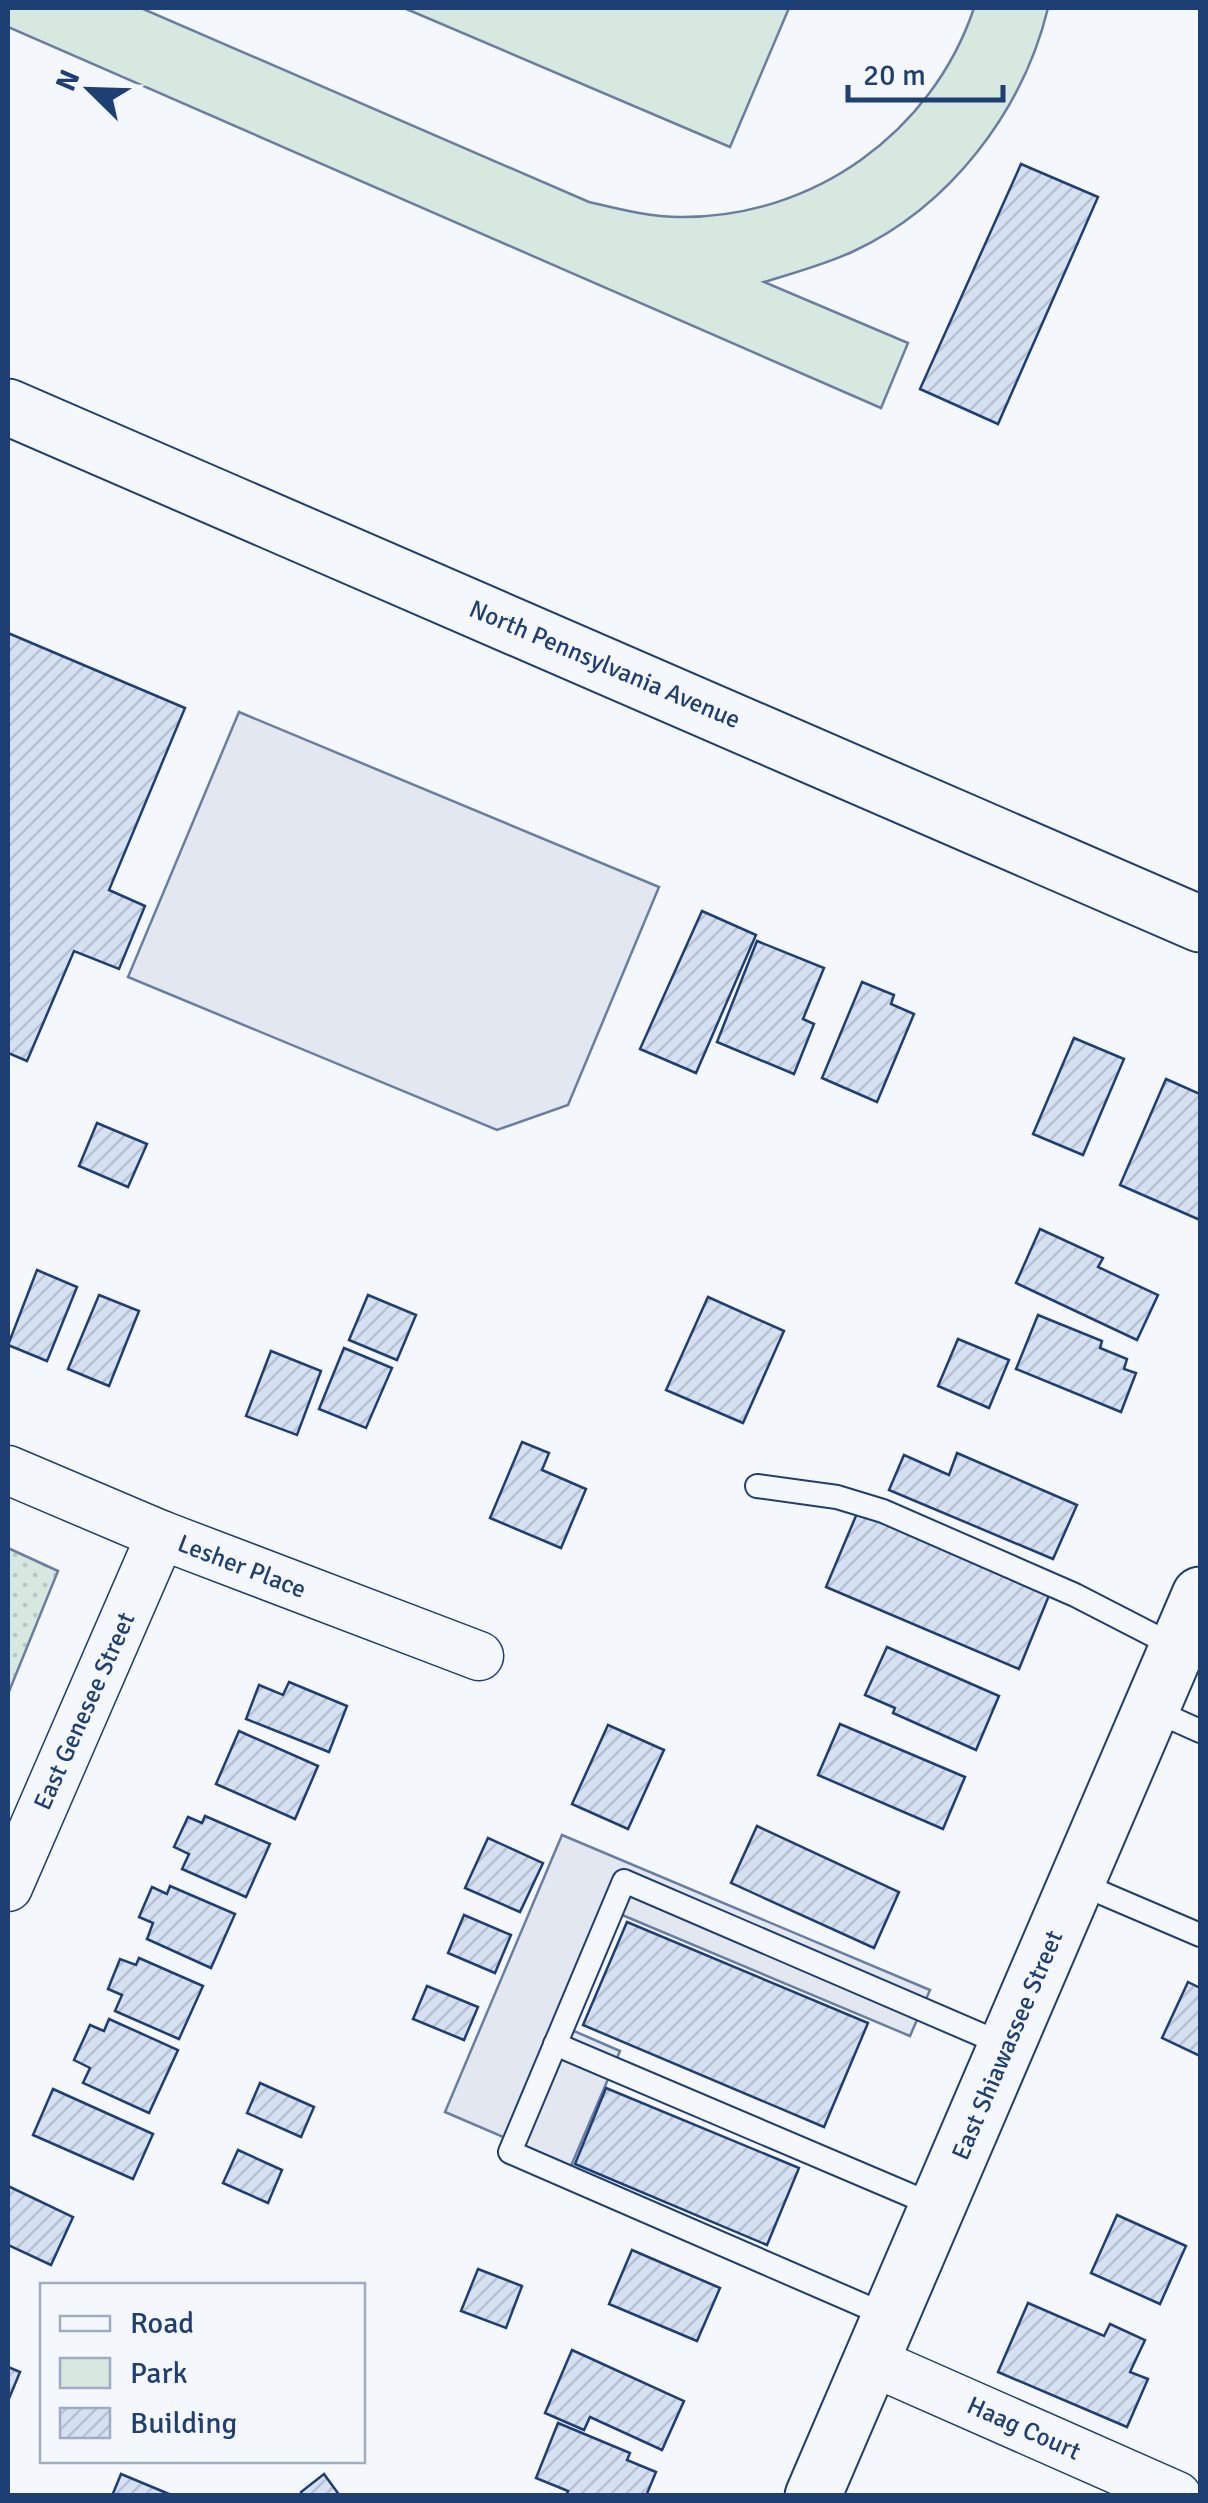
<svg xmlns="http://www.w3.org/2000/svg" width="1208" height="2503" font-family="Signika,sans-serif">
<defs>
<pattern id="park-dots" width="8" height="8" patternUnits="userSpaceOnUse" patternTransform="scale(2.5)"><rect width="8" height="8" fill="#d7e8df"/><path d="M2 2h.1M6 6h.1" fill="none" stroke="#b8c8c3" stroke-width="1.8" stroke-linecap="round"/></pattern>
<pattern id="building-hatch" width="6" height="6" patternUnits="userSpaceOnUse" patternTransform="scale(2.5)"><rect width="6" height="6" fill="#d5e0f0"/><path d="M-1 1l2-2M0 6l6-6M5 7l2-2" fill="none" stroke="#b6c1d1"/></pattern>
</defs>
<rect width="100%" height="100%" fill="#f4f7fb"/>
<g fill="#d7e8df" stroke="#687fa3" stroke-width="2.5">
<path d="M 8,8 L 141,8 L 589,202 C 619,209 649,217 680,217 C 813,218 932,133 974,8 L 1048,8 C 1023,111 950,207 852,252 C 823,265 794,273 764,282 L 908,343 L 881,408 L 8,27 Z"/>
<polygon points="404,8 789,8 730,147"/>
</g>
<polygon fill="url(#park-dots)" stroke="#687fa3" stroke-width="2.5" points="8,1548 58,1571 8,1694"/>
<g fill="#e3e8f0" stroke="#687fa3" stroke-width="2.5">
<polygon points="239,712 659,887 568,1105 497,1130 128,977"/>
<polygon points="562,1835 930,1990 910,2036 615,1912 567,2028 620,2051 571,2166 445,2112"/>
</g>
<g fill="url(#building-hatch)" stroke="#1d3f73" stroke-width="2.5">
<polygon points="1021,164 1098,197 998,424 920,389"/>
<polygon points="8,633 185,708 109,890 145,906 119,969 74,951 27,1061 8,1053"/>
<polygon points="702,911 756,935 696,1073 640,1049"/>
<polygon points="757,941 824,968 803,1019 814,1024 794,1074 717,1042"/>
<polygon points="862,982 894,995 891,1004 914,1014 877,1102 822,1078"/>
<polygon points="1074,1038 1124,1059 1083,1155 1033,1134"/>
<polygon points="1166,1079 1200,1094 1200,1220 1120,1185"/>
<polygon points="97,1123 147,1144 128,1187 79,1166"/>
<polygon points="1040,1229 1103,1258 1098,1267 1158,1295 1137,1340 1016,1283"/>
<polygon points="37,1270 77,1287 47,1361 8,1345"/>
<polygon points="99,1295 139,1311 109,1386 68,1369"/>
<polygon points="368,1295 416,1315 397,1360 349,1340"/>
<polygon points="708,1297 784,1331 743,1423 666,1390"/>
<polygon points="1038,1315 1102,1341 1100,1348 1127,1359 1124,1369 1136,1373 1121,1412 1016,1369"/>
<polygon points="958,1339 1009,1360 989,1408 938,1386"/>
<polygon points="344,1348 392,1368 366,1428 319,1409"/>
<polygon points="271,1351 321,1371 297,1435 246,1416"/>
<polygon points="522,1442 549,1453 542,1470 586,1489 561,1548 490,1518"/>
<polygon points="957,1453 1077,1505 1053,1559 889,1490 904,1455 949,1475"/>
<polygon points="858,1511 1050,1593 1019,1669 826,1587"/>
<polygon points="887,1647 999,1696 976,1750 893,1713 895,1708 865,1695"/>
<polygon points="289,1682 347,1706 329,1752 246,1719 259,1685 283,1695"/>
<polygon points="840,1724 965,1777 943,1829 818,1775"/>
<polygon points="608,1725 664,1750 628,1829 572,1804"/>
<polygon points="239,1731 318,1766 295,1819 216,1784"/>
<polygon points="205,1816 270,1844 246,1897 182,1869 189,1854 174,1847 188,1817 202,1823"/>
<polygon points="757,1826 899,1892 874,1948 731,1883"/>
<polygon points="488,1838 543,1863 520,1912 465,1888"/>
<polygon points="170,1886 235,1914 211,1968 147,1939 153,1923 139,1917 152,1887 167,1894"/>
<polygon points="464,1915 511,1935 495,1973 448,1953"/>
<polygon points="627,1922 868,2023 824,2127 583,2025"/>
<polygon points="139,1958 203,1986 179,2039 115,2011 122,1995 108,1989 120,1959 136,1965"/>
<polygon points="1188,1982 1200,1988 1200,2056 1162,2038"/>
<polygon points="427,1986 478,2007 464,2040 413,2019"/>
<polygon points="109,2019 178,2050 149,2113 83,2083 90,2068 74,2060 90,2025 104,2031"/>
<polygon points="260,2083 314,2107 301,2137 247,2113"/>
<polygon points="606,2088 799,2168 767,2245 575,2164"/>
<polygon points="53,2089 153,2134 133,2179 33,2135"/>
<polygon points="238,2150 282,2170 268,2203 223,2183"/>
<polygon points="8,2186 73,2217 51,2265 8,2245"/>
<polygon points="1117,2215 1186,2246 1160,2304 1091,2273"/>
<polygon points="632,2250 720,2288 697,2341 609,2304"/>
<polygon points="478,2269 522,2286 506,2328 461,2311"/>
<polygon points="1028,2303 1104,2336 1110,2324 1145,2340 1130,2372 1148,2379 1127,2427 998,2372"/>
<polygon points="572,2350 684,2401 662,2450 590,2417 584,2430 545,2413"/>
<polygon points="8,2367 20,2372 8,2401"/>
<polygon points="558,2423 630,2453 627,2460 656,2472 646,2496 566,2496 568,2491 536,2478"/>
<polygon points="121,2474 169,2494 168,2496 112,2496"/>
<polygon points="324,2474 340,2496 303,2496 301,2492"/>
</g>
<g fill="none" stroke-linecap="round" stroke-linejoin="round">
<defs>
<g id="service">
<polyline points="757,1486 837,1497 883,1511 1075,1595 1178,1648"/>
<polyline points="1151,1709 1200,1731"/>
<polyline points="1076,1882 1200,1935"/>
<polyline points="555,2044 938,2207"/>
<polyline points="890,2317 510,2152 624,1881 1007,2046"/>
</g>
<g id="minor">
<polyline points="8,1470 161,1535 479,1656"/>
<polyline points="8,1887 161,1535"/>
<polyline points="871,2361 1177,2496"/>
</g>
<polyline id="tertiary" points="813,2496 1200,1595"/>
<polyline id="secondary" points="8,407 1200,924"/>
</defs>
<use href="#service" stroke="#1d3f73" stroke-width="26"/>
<use href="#minor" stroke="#1d3f73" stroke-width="51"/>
<use href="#tertiary" stroke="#1d3f73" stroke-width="59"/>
<use href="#secondary" stroke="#1d3f73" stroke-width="59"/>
<use href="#service" stroke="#f4f7fb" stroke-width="22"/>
<use href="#minor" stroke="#f4f7fb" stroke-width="48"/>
<use href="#tertiary" stroke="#f4f7fb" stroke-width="55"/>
<use href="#secondary" stroke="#f4f7fb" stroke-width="55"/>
</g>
<g text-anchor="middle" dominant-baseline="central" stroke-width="8" stroke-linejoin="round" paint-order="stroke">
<g font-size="25" fill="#1d3f73" stroke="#f4f7fb">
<text transform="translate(605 664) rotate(23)">North Pennsylvania Avenue</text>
<text transform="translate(242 1566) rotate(21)">Lesher Place</text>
<text transform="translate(84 1711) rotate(-66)">East Genesee Street</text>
<text transform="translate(1007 2045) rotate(-67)">East Shiawassee Street</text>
<text transform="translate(1024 2428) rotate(24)">Haag Court</text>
</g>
</g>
<rect width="1208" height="2503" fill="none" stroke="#1d3f73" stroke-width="20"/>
<rect x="40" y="2283" width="325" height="180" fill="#f4f7fb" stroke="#9eadc5" stroke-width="2.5"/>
<rect x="60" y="2316" width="50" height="15" fill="#f4f7fb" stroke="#9eadc5" stroke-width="2.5"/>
<text x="130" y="2333" font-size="30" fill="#1d3f73">Road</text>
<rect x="60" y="2358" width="50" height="30" fill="#d7e8df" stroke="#9eadc5" stroke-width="2.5"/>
<text x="130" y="2383" font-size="30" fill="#1d3f73">Park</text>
<rect x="60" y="2408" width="50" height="30" fill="url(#building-hatch)" stroke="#9eadc5" stroke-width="2.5"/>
<text x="130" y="2433" font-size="30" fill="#1d3f73">Building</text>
<g transform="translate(90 90) rotate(293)" stroke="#f4f7fb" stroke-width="8" paint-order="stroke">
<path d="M0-8L18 38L0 25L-18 38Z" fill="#1d3f73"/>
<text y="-15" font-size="28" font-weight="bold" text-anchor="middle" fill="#1d3f73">N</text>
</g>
<path d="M848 85v15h155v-15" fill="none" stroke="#1d3f73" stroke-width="5"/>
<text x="863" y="85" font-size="30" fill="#1d3f73" stroke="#f4f7fb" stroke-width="8" paint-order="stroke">20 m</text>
</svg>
